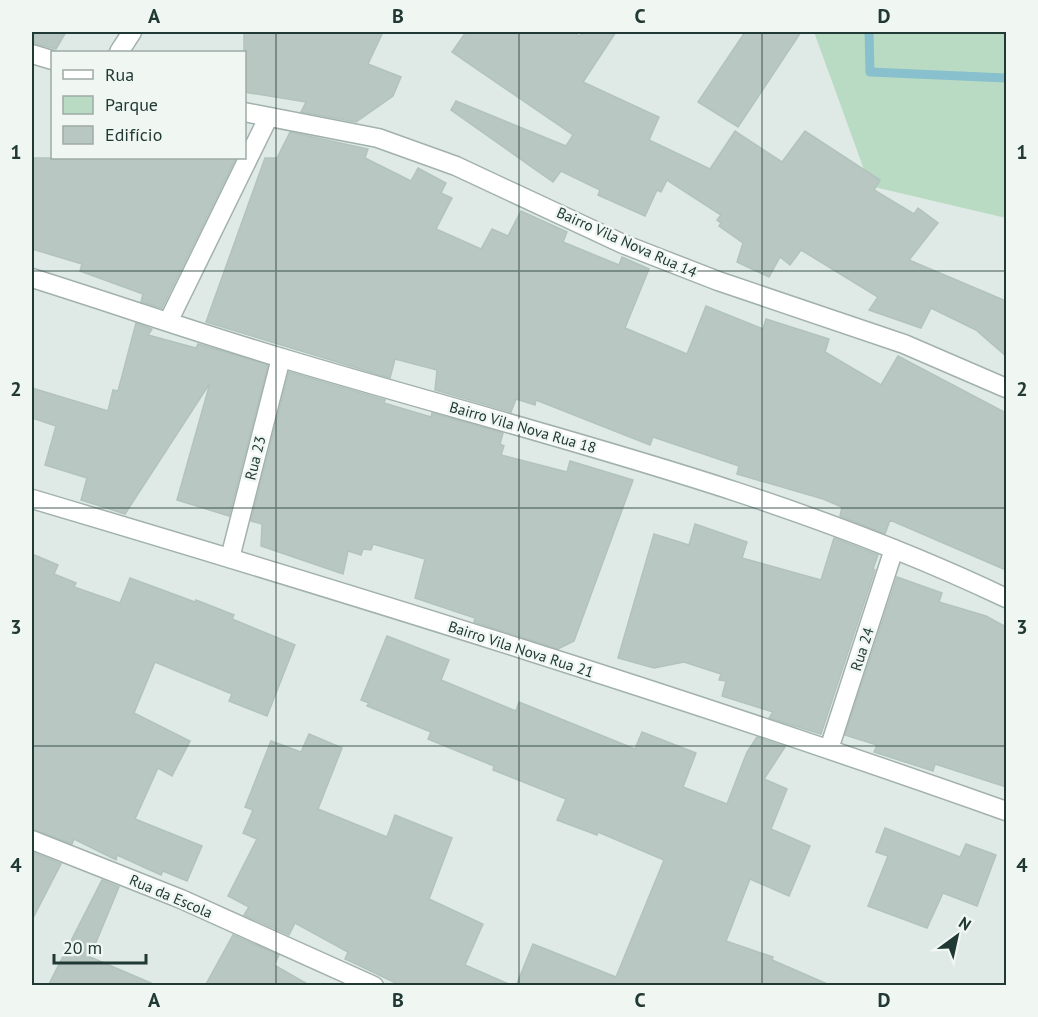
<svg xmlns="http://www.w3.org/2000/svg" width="1038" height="1017" font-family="'PT Sans',sans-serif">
<rect width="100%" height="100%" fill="#dfeae6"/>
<polygon fill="#b9dbc3" points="814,32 1006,32 1006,218 870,186"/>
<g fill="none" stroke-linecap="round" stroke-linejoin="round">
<polyline stroke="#89c0cd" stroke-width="9" points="869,32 870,72 1006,78"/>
</g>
<g fill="#b8c7c2" stroke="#b2c3bd" stroke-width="1.5">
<polygon points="32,32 66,32 56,49 32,43"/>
<polygon points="244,32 383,32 368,64 401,77 393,96 356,122 301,112 306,102 244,92"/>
<polygon points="466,32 572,32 579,36 584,32 616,32 583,82 659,117 649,140 710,169 735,131 782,162 805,131 880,180 874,190 914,214 918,208 938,223 909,260 1006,301 1006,356 976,330 931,308 921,328 869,310 878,297 801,250 790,265 780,257 769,277 737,262 743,243 719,226 721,223 717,220 721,215 667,180 661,192 657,190 645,216 598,195 600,190 561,171 553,182 451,110 456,101 566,146 573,135 452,52"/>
<polygon points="745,32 801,32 738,127 698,102"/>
<polygon points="290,132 368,149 365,158 411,181 418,168 446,183 441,193 452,198 436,229 481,249 492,229 508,236 521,211 567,232 563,242 619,265 622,257 649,269 625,328 687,354 706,306 763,329 766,319 829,339 825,352 881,385 898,356 1006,413 1006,570 890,520 885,534 840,516 842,507 823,499 737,474 739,466 653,437 650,445 536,400 535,405 516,399 511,412 435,390 437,370 395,359 390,378 206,322 265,158 277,158"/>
<polygon points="32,158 236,158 162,308 141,302 143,294 80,271 82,264 32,249"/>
<polygon points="136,323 152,329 148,335 196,348 198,344 268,365 229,516 177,500 210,383 125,514 81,500 87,478 45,465 56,426 32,418 32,388 108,411 113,390 118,391"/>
<polygon points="289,372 385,400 384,403 431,417 432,413 503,433 500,444 504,446 501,455 567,472 570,461 633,480 574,641 558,649 474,622 475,618 415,598 425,559 373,544 371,550 363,549 361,555 348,551 343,574 261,546 262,524 251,521"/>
<polygon points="695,524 747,542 742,558 821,580 834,538 878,555 873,569 875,570 821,734 769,718 773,712 722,696 726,681 719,680 721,674 684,662 654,668 618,658 654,534 689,545"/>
<polygon points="32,554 58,565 54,574 76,583 74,587 120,603 130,578 195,602 196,600 234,615 232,619 295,645 267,716 229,701 232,694 155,662 134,713 190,741 172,776 158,768 135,819 202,846 187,881 163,871 161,875 117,855 116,860 74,839 72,844 32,829"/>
<polygon points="897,577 942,593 939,602 986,616 1006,627 1006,787 935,764 933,771 874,752 877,745 845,735"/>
<polygon points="387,636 449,660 441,680 516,711 519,702 635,749 642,732 696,753 683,787 727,804 747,752 757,737 785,747 764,779 787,789 771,829 810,846 789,896 750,879 726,941 773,957 772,960 832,986 516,986 533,944 616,977 664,860 598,832 597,835 557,820 566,799 493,770 494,766 428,739 431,732 367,706 369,703 361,700"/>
<polygon points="309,734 342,748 318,809 387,837 395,815 452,838 429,899 483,924 465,965 513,986 402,986 345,959 348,952 295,923 289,935 244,915 249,907 228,896 257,839 243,833 253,810 245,807 271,741 301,752"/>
<polygon points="885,828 960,857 966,844 996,855 977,906 943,893 927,928 868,906 888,856 876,852"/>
<polygon points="32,852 61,864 32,920"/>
<polygon points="102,880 119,887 90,957 158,986 48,986"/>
<polygon points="233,935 279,955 274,965 311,986 205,986"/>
</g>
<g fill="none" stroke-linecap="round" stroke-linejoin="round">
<defs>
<g id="minor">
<polyline points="119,52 132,32"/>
<polyline points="32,54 52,60"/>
<polyline points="244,112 378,138 456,166 623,244 718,281 904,344 1006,388"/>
<path d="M 32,278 C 115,304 198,333 282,358 C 525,431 776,488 1006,598"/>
<polyline points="169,320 268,118"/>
<path d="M 32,499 C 359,596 685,697 1006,811"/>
<polyline points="230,558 281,358"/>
<polyline points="829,749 894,549"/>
<polyline points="32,840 181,899 374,986"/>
</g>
</defs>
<use href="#minor" stroke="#a2b1ad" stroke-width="21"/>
<use href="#minor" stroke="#fff" stroke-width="18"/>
</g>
<path fill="none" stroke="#213934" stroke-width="1.5" stroke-opacity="0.55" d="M 276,32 L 276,986M 519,32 L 519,986M 762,32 L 762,986M 32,271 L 1006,271M 32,508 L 1006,508M 32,746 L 1006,746"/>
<g text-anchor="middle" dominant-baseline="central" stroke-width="5" stroke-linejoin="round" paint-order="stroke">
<g font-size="15" fill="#213934" stroke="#f0f7f3">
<text transform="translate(627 242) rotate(24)">Bairro Vila Nova Rua 14</text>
<text transform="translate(523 427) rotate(16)">Bairro Vila Nova Rua 18</text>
<text transform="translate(255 458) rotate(-76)">Rua 23</text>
<text transform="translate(521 649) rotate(18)">Bairro Vila Nova Rua 21</text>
<text transform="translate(862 649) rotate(-72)">Rua 24</text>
<text transform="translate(171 896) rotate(23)">Rua da Escola</text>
</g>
</g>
<rect width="1038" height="1017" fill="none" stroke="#f0f7f3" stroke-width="66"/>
<rect x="51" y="51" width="195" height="108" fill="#f0f7f3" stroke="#9daba7" stroke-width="1.5"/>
<rect x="63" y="70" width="30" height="9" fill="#ffffff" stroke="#9daba7" stroke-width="1.5"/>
<text x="105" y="81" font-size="18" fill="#213934">Rua</text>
<rect x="63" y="96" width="30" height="18" fill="#b9dbc3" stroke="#9daba7" stroke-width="1.5"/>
<text x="105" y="111" font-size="18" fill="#213934">Parque</text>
<rect x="63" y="126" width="30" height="18" fill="#b8c7c2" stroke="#9daba7" stroke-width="1.5"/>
<text x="105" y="141" font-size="18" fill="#213934">Edifício</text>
<g transform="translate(957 936) rotate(33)" stroke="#f0f7f3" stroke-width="4.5" paint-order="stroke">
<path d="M0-4.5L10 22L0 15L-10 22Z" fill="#213934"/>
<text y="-9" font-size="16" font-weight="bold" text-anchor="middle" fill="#213934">N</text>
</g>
<path d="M54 954v9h92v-9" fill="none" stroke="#213934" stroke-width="3"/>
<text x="63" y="954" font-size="18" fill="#213934" stroke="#f0f7f3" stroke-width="4.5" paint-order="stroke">20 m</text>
<rect x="33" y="33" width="972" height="951" fill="none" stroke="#213934" stroke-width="2"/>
<g font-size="20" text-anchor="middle" font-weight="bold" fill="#213934">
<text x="154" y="23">A</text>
<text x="398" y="23">B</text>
<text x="640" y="23">C</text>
<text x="884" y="23">D</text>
<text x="16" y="159">1</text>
<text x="1022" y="159">1</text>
<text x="16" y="396">2</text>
<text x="1022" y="396">2</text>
<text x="16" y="634">3</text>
<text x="1022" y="634">3</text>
<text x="16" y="872">4</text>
<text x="1022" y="872">4</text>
<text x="154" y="1007">A</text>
<text x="398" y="1007">B</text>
<text x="640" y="1007">C</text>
<text x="884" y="1007">D</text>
</g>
</svg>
